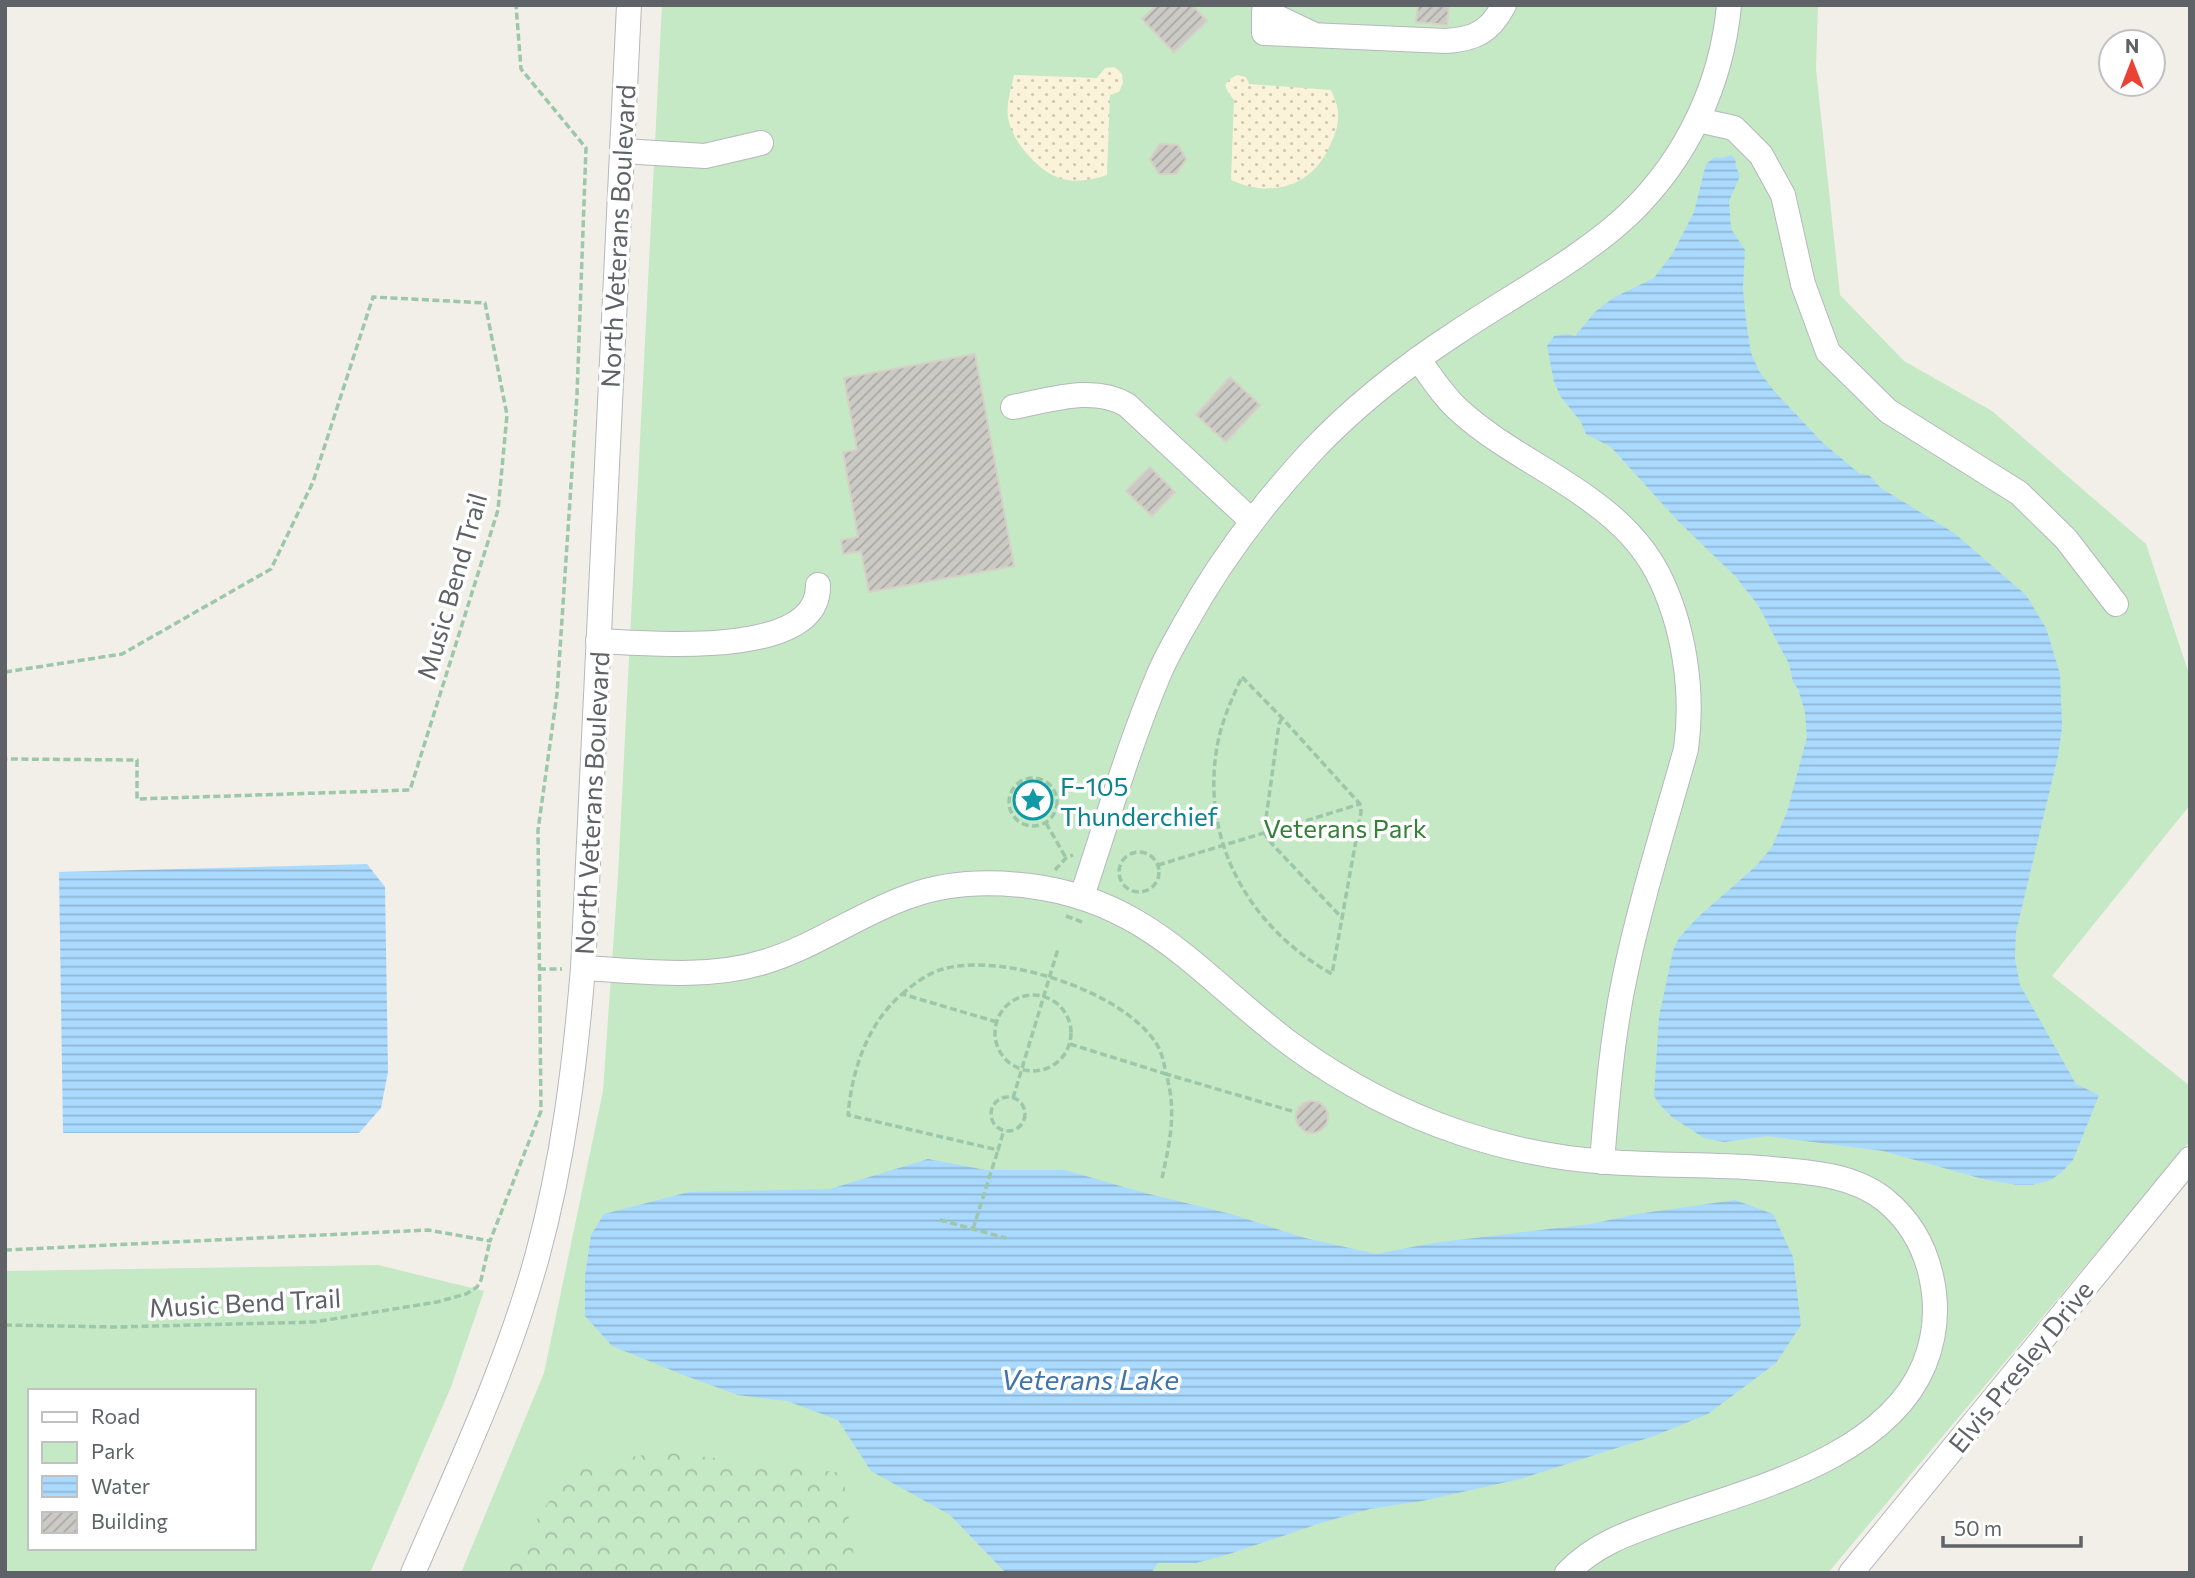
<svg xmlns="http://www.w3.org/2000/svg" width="2195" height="1578" font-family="Commissioner,sans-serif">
<defs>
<pattern id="forest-crowns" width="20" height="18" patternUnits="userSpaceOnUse" patternTransform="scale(1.75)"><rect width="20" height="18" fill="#c5e8c5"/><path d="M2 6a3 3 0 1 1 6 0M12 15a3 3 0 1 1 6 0" fill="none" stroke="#a3c0a4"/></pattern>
<pattern id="sand-dots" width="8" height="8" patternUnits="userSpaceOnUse" patternTransform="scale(1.75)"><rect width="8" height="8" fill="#fbf3d9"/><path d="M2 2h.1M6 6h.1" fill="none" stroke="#cec8b4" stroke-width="1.8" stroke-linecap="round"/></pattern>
<pattern id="water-rules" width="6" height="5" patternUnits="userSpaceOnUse" patternTransform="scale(1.75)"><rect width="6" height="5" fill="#aadaff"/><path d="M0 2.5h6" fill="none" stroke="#8eb4d2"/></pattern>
<pattern id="building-hatch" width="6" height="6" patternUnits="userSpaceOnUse" patternTransform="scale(1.75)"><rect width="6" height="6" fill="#cccac5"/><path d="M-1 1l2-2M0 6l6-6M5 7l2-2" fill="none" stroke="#a9a8a4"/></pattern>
</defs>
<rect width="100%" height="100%" fill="#f1efe8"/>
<g fill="#c5e8c5" fill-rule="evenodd">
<polygon points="662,5 1818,5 1816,69 1840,295 1904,361 1992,411 2146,544 2190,677 2190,805 2052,976 2190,1086 2190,1141 1828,1573 461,1573 544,1373 603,1091 618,876"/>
<path d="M 378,1265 L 484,1291 L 451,1387 L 370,1573 L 5,1573 L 5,1271 ZM 30,1391 L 254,1391 L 254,1548 L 30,1548 Z"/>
</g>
<polygon fill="url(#forest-crowns)" points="664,1452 843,1473 856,1573 501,1573 573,1466"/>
<g fill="url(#sand-dots)">
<path d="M 1115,67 L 1122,74 L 1123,83 L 1119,92 L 1110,95 L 1107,175 C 1074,186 1052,182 1029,156 C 1019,145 1011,133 1008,118 C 1006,105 1011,89 1014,75 L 1097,78 L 1105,68 Z"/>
<path d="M 1237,75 L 1246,77 L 1249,84 L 1331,90 C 1334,97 1337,104 1338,111 C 1339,123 1336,133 1331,143 C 1314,186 1272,199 1231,180 L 1234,100 L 1228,92 L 1225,85 L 1230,79 Z"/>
</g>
<g fill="url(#water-rules)">
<polygon points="1731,155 1735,158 1736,167 1740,176 1729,201 1731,229 1745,250 1743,289 1746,321 1751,353 1759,371 1774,391 1823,443 1860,474 1869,475 1881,488 1954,533 2026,595 2046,628 2060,674 2062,727 2058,756 2016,932 2015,959 2020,985 2076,1084 2099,1095 2073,1160 2062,1172 2051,1180 2032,1185 2017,1185 1983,1179 1883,1151 1767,1136 1724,1142 1704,1138 1672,1117 1660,1105 1654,1096 1659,1017 1673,951 1679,938 1697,918 1756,866 1772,847 1787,812 1807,737 1805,712 1798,689 1793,682 1789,664 1758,605 1736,577 1677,520 1611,447 1586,434 1581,422 1561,397 1554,382 1547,346 1554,336 1566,334 1575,336 1595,312 1613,298 1654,278 1673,253 1694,212 1706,164 1715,157 1722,158"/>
<polygon points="367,864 385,887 388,1072 381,1108 359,1133 63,1133 59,872"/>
<polygon points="928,1159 986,1170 1065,1170 1141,1192 1231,1214 1305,1238 1376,1254 1433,1243 1591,1224 1637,1214 1735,1200 1773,1214 1793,1257 1801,1325 1776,1363 1708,1414 1654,1436 1520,1479 1422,1501 1370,1509 1321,1523 1226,1555 1196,1563 1158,1563 1151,1573 1006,1573 950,1515 871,1471 838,1420 787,1401 738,1395 686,1376 612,1346 585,1316 585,1276 591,1235 604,1214 689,1192 830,1189"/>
</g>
<g fill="url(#building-hatch)" stroke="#d6d1c6" stroke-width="2">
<polygon points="1157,5 1192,5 1207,21 1174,52 1142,19"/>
<polygon points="1418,5 1449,5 1447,25 1416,22"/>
<polygon points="1160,144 1178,145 1186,159 1176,174 1159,174 1150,159"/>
<polygon points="975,354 1014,566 869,592 861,551 843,554 841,540 858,537 843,452 857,450 844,378"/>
<polygon points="1230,377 1260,405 1226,442 1196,415"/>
<polygon points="1150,467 1175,492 1152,516 1126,491"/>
<circle cx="1312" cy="1117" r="16"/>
</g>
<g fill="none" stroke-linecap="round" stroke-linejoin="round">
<defs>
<g id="minor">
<path d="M 1315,35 L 1264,11 L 1264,33 L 1446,41 C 1475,39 1490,32 1504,5"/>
<polyline points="1698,120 1734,128 1761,155 1783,195 1803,284 1828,352 1888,411 2019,493 2066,539 2116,604"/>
<polyline points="622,151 705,156 761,143"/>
<path d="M 1418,359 C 1431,376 1444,398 1461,412 C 1501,448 1551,470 1593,502 C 1618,520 1643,545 1657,572 C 1684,624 1694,691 1686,749 C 1665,824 1641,899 1625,976 C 1612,1037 1607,1100 1602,1162"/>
<path d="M 1013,407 C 1051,400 1093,385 1127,405 L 1252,521"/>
<path d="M 598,641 C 646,643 820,660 818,585"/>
<path d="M 1082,896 C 1107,822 1128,747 1159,674 C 1166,657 1176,640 1185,624 C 1219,562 1262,505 1310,453 C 1353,407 1404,367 1456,333 C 1511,296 1583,258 1630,213 C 1687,158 1722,83 1729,5"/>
<path d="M 583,968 C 642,971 706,980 764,962 C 815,947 860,913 910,896 C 948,882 990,881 1030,886 C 1150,901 1202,978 1292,1045 C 1344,1083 1401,1113 1461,1133 C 1509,1149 1559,1159 1609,1162 C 1660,1166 1710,1164 1760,1168 C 1803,1172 1850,1172 1885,1200 C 1933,1239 1947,1309 1924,1365 C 1886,1456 1757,1488 1673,1517 C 1634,1531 1597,1542 1567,1573"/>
<path d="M 413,1573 C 458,1469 507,1366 537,1257 C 563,1162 575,1065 583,968 L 629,5"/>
<polyline points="1851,1573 2190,1159"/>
</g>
</defs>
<use href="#minor" stroke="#b5b8bc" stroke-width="26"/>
<g stroke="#9cc7a9" stroke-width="3.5" stroke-dasharray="7 3.5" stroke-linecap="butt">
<polyline points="5,672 122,654 271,569 313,482 373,297 485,303 507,415 498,510 410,790 137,799 137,760 5,759"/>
<path d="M 1242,677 L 1282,718 L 1360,804 L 1361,812 L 1332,974 C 1247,926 1197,836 1219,737 C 1224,716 1233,696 1242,677 Z"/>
<polyline points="1282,718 1279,724 1264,833 1272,844 1343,919"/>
<circle cx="1033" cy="802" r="24"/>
<polyline points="1265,820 1276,830 1272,844"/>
<polyline points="1046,823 1066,858"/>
<polyline points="1276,830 1360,804"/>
<circle cx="1139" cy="872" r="20"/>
<polyline points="1158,865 1264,833"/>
<polyline points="1055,870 1066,858 1073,855"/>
<polyline points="1066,916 1082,922"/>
<polyline points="539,969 562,969"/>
<path d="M 902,994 C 914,984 928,973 943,969 C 1003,952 1122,991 1156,1043 C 1162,1052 1164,1063 1166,1074 L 1295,1112"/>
<circle cx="1033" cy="1033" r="38"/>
<path d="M 997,1022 L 902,994 C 867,1024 852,1070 848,1115 L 998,1150 L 1004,1130"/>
<path d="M 1070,1044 L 1166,1074 C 1177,1110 1170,1142 1162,1178"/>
<circle cx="1008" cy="1114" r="17"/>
<polyline points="1013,1098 1058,949"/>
<polyline points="940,1220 1006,1238"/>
<polyline points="973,1229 998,1150"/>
<polyline points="5,1250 428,1230 490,1241 541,1111 538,830 557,694 577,395 586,148 521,69 516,5"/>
<polyline points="5,1325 116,1327 314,1322 437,1302 466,1294 477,1287 481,1280 490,1241"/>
</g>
<use href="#minor" stroke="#fff" stroke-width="24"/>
</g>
<defs>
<symbol id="sight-ring" viewBox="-11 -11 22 22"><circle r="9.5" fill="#fff" stroke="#0f9aa8" stroke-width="1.5"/><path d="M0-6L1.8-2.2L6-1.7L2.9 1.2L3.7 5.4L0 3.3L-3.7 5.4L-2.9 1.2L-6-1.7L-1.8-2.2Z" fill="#0f9aa8"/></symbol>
</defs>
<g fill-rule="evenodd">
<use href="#sight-ring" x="1011" y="778" width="44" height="44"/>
</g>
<g text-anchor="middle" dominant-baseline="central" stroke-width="7" stroke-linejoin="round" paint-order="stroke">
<g font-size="26" fill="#5f6368" stroke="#fff">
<text transform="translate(617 236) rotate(-87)">North Veterans Boulevard</text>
<text transform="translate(451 586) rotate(-74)">Music Bend Trail</text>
<text transform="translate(591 803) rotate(-87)">North Veterans Boulevard</text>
<text transform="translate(245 1302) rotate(-3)">Music Bend Trail</text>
<text transform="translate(2020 1366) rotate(-51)">Elvis Presley Drive</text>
</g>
<g font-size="26" fill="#0d838f" stroke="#fff" text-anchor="start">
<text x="1060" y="785">F-105<tspan x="1060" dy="30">Thunderchief</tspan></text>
</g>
<g font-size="26" fill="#348238" stroke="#fff">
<text x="1345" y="827">Veterans Park</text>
</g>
<g font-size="28" font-style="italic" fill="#4174aa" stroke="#fff">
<text x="1090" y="1379">Veterans Lake</text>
</g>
</g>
<rect width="2195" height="1578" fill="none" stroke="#5f6368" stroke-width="14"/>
<rect x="28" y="1389" width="228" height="161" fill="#ffffff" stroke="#bfc1c3" stroke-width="2"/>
<rect x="42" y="1412" width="35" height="10" fill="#ffffff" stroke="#bfc1c3" stroke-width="2"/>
<text x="91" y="1424" font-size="21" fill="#5f6368">Road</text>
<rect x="42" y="1442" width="35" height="21" fill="#c5e8c5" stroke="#bfc1c3" stroke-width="2"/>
<text x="91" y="1459" font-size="21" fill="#5f6368">Park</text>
<rect x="42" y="1476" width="35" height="21" fill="url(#water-rules)" stroke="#bfc1c3" stroke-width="2"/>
<text x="91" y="1494" font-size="21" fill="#5f6368">Water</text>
<rect x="42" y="1512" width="35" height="21" fill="url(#building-hatch)" stroke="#bfc1c3" stroke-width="2"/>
<text x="91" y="1529" font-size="21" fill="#5f6368">Building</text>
<g transform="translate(2132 63)"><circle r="33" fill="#ffffff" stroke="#bfc1c3" stroke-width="2"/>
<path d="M0-5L12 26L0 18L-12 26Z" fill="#ea4335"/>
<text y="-10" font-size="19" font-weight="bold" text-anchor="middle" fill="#5f6368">N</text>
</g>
<path d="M1943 1536v10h138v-10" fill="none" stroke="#5f6368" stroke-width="3.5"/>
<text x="1954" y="1536" font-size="21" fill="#5f6368" stroke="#ffffff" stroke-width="5" paint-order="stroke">50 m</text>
</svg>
